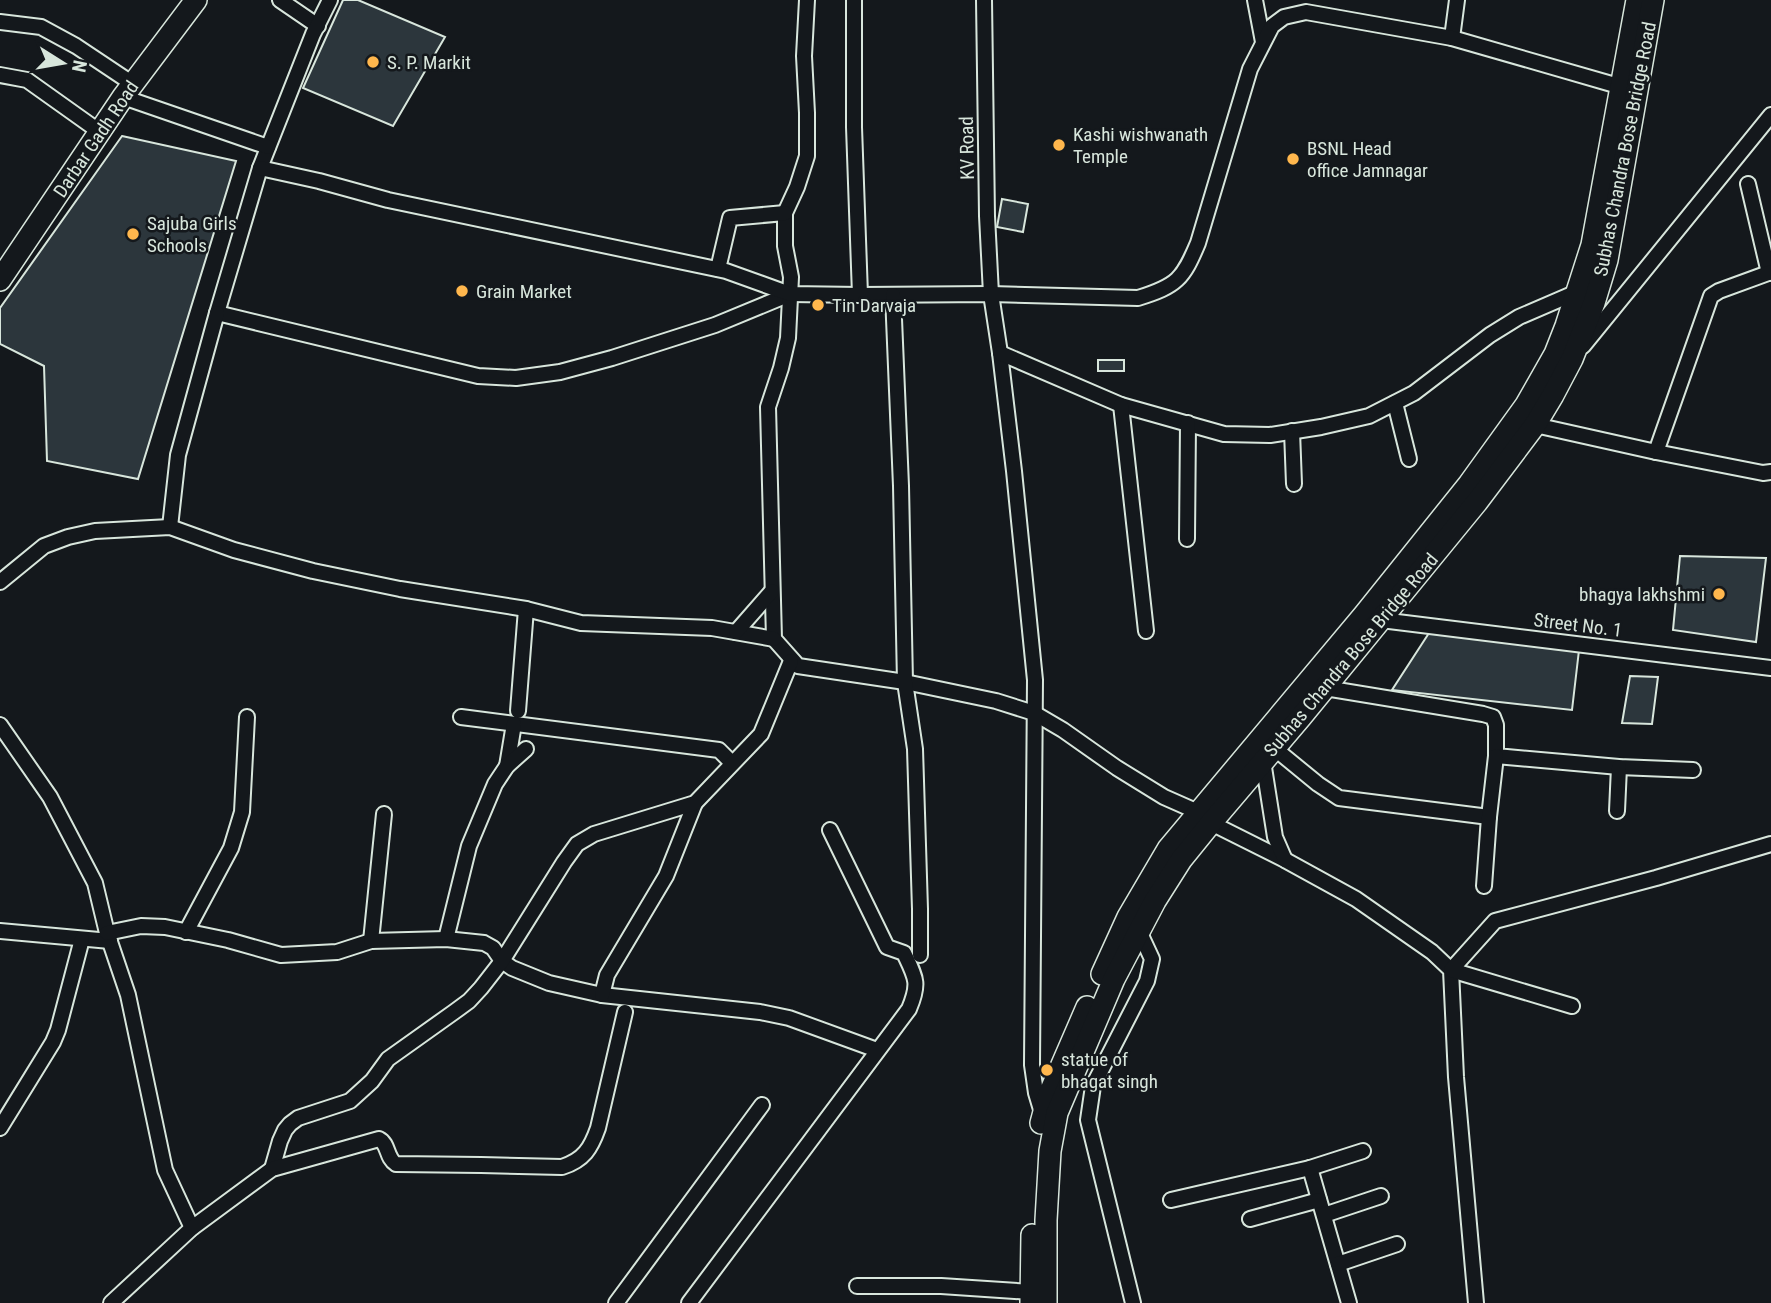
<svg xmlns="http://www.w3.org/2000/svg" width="1771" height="1303" font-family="'Roboto Condensed',sans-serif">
<rect width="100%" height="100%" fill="#14181c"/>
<g fill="#2c363c" stroke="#d8e6dc" stroke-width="2">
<polygon points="343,0 358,0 445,37 393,126 303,88"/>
<polygon points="122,136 236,161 138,479 47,461 44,366 0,344 0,308"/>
<polygon points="1002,199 1028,204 1023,232 997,227"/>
<rect x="1098" y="360" width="26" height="11"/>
<polygon points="1680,556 1766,558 1756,642 1673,630"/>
<polygon points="1429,633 1502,640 1579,650 1572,710 1392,690"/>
<polygon points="1630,676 1658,677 1652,724 1622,723"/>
</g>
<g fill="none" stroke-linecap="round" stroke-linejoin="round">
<defs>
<g id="minor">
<polyline points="280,0 318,26"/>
<polyline points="330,0 313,34 260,168 217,313 478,376 516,378 560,372 612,358 715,325 790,294"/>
<polyline points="807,0 804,56 807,113 807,156 797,187 785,213 785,246 791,277 788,338 781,368 768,407 774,639 798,666 905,682 996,701 1034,713 1063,730 1117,768 1164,797 1198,812 1211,823 1285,860 1356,899 1432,952 1451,970 1456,1077 1476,1303"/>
<polyline points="854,0 854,127 860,295"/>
<polyline points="984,0 987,216 991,294 1000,353 1014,471 1035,680 1032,1065 1036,1093 1042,1113"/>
<polyline points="1255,0 1263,42"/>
<polyline points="0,22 41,27 76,46 133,84"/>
<polyline points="1452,38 1457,0"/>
<polyline points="0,75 27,80 100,132"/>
<polyline points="123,97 268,147"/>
<path d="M 260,168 L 319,181 L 388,200 L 726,271 L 790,294 L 860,295 L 991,294 L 1138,298 C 1177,286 1183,279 1198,243 L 1250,69 L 1272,26 L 1284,17 L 1306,12 L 1452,38 L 1622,87"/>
<polyline points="1748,184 1769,273"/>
<polyline points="718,269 730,218 785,213"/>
<polyline points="893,295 901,486 905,682 915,749 920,909 920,955"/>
<polyline points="1583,346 1771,115"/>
<polyline points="1000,353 1121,405 1224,434 1270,435 1321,427 1369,416 1414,393 1490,335 1519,317 1577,292"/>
<polyline points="1395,403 1409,459"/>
<polyline points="1121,405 1146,631"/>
<polyline points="1535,425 1656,452 1763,473 1771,472"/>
<polyline points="1292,431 1294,484"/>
<polyline points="1656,452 1711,296 1719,291 1771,272"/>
<polyline points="170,527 178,455 217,313"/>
<polyline points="1187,539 1188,423"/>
<polyline points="0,582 44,546 68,537 95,531 170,527 234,550 313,571 400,589 526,609 581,623 712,628 774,639"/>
<polyline points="1381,620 1771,668"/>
<polyline points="736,632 772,591"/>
<polyline points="1325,688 1483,714 1493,717 1496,725 1496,756 1619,767 1693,770"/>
<polyline points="518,711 526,609"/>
<polyline points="461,717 719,750 732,763"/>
<polyline points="0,725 50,797 95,883 107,933 128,995 165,1170 192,1228"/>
<polyline points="1274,748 1318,784 1339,798 1489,817"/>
<polyline points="1263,761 1275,837 1285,860"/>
<polyline points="507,766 514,724"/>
<polyline points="1617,811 1619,767"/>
<polyline points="1484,886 1489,817 1496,756"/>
<polyline points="0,931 110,941"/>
<polyline points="186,932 231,848 242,812 247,717"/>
<polyline points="107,933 141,926 165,927 228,940 281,955 337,952 371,941 446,939 484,943 493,948 502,961 512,968 549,983 602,995 760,1012 789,1018 877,1050"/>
<polyline points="446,939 469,846 495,784 507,766 526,749"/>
<polyline points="371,941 384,814"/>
<polyline points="602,995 607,975 666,876 695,803"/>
<polyline points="1572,1006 1451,970 1495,921 1656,878 1771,844"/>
<polyline points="0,1128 53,1042 58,1030 82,939"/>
<polyline points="1310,1168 1349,1303"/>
<polyline points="272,1169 280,1141 285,1130 290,1124 298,1118 350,1101 372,1081 388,1059 454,1012 469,1001 481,988 502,961 564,862 577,844 594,834 695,803 761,734 791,661"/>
<polyline points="1171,1200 1310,1168 1363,1151"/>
<polyline points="1324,1215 1381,1196"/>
<polyline points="1250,1219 1319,1200"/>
<polyline points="1338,1264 1397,1244"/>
<polyline points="857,1286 941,1286 1031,1292 1038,1291"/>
<path d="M 111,1303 L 192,1228 L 272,1169 L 379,1139 C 389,1144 386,1158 396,1164 L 481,1165 L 562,1167 C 584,1160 591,1148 598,1128 L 625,1012"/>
<polyline points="616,1303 762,1105"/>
<path d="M 689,1303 L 909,1009 C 920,983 916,978 904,953 L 887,947 L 830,830"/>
<polyline points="1133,1303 1088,1120 1093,1086 1147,981 1152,959 1139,931"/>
</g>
<g id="primary">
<polyline points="0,280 123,97 196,0"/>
<polyline points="1102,974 1128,917 1168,849 1364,615 1469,484 1526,405 1555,354 1566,326 1592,245 1637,0"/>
<polyline points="1041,1123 1048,1097 1087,1007"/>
<polyline points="1031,1303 1032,1235"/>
<polyline points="1046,1303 1046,1220 1050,1151 1057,1113 1114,979 1155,901 1181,860 1211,823 1301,717 1477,502 1535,425 1553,395 1572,359 1594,303 1607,260 1653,0"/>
</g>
</defs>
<use href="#minor" stroke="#d8e6dc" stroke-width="18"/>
<use href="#primary" stroke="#d8e6dc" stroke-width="24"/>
<use href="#minor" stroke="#14181c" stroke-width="14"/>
<use href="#primary" stroke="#14181c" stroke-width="21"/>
</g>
<g fill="#ffb74d" stroke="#14181c" stroke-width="2.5">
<circle cx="373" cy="62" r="7"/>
<circle cx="1059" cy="145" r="7"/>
<circle cx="1293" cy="159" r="7"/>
<circle cx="133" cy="234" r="7"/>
<circle cx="462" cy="291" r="7"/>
<circle cx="818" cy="305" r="7"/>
<circle cx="1719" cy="594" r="7"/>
<circle cx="1047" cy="1070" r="7"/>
</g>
<g text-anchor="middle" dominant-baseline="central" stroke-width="5" stroke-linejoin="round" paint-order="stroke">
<g font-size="19" fill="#d8e6dc" stroke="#14181c" text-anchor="start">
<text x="387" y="62">S. P. Markit</text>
<text x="1073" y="134">Kashi wishwanath<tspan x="1073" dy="22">Temple</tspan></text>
<text x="1307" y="148">BSNL Head<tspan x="1307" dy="22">office Jamnagar</tspan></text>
<text x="147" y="223">Sajuba Girls<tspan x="147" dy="22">Schools</tspan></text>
<text x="476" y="291">Grain Market</text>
<text x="832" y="305">Tin Darvaja</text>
<text x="1705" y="594" text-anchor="end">bhagya lakhshmi</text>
<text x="1061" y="1059">statue of<tspan x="1061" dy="22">bhagat singh</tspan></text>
</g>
<g font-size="19" fill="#d8e6dc" stroke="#14181c">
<text transform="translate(96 139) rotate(-56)">Darbar Gadh Road</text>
<text transform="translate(967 148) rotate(-91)">KV Road</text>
<text transform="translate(1625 149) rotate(-79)">Subhas Chandra Bose Bridge Road</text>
<text transform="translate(1578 625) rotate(7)">Street No. 1</text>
<text transform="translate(1351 655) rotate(-50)">Subhas Chandra Bose Bridge Road</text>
</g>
</g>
<g transform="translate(63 63) rotate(101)" stroke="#14181c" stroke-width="5" paint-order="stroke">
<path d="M0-5L12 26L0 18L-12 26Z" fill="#d8e6dc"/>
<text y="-10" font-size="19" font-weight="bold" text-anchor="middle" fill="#d8e6dc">N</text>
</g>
</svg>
